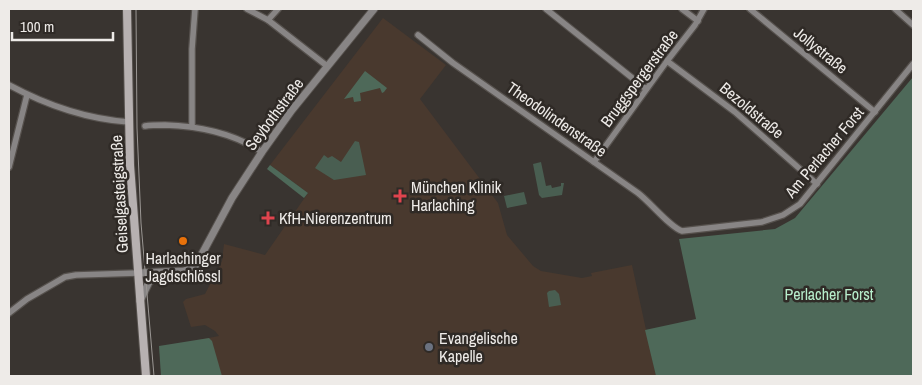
<svg xmlns="http://www.w3.org/2000/svg" width="922" height="385" font-family="'Archivo Narrow',sans-serif">
<rect width="100%" height="100%" fill="#393430"/>
<polygon fill="#49392e" points="383,18 446,65 420,99 498,203 507,235 533,266 541,271 582,278 592,276 591,273 632,265 656,376 186,376 182,343 219,336 215,331 205,325 191,327 183,302 186,299 205,294 222,261 224,244 265,255 308,193 270,165"/>
<g fill="#495e51">
<polygon points="355,141 359,142 366,175 334,180 315,168 324,155 328,158 332,156 341,162"/>
<polygon points="541,162 546,186 551,185 552,188 561,186 561,183 564,183 562,195 542,198 539,195 533,164"/>
<polygon points="524,192 527,204 507,208 504,196"/>
<polygon points="555,290 559,294 561,305 549,307 547,293 549,291"/>
</g>
<g fill="#4e6959">
<polygon points="365,71 387,88 384,92 382,93 380,88 360,93 361,101 354,102 353,97 344,99"/>
<polygon points="913,77 913,376 656,376 645,330 696,319 679,239 775,229 795,218"/>
<polygon points="270,165 308,193 304,198 267,169"/>
<polygon points="209,338 212,341 222,376 161,376 159,346"/>
</g>
<g fill="none" stroke-linecap="round" stroke-linejoin="round">
<defs>
<g id="minor">
<polyline points="247,9 268,20 327,66"/>
<polyline points="546,9 646,89"/>
<polyline points="682,9 698,21"/>
<polyline points="750,9 875,112"/>
<polyline points="895,9 913,25"/>
<polyline points="268,20 278,9"/>
<path d="M 418,35 L 453,63 L 638,193 C 650,202 671,228 682,231 L 762,222 L 783,215 L 800,204 L 913,64"/>
<polyline points="667,61 735,112 817,184"/>
<path d="M 9,85 C 46,105 86,119 129,122"/>
<path d="M 145,126 C 151,125 158,125 165,125 C 199,126 233,133 262,152"/>
<polyline points="192,127 192,49 195,9"/>
<polyline points="594,162 667,61 695,25 704,9"/>
<polyline points="9,167 27,95"/>
<polyline points="9,313 27,299 65,277 76,275 138,273"/>
</g>
<g id="tertiary">
<polyline points="138,273 184,271 195,267 232,198 262,152 292,110 374,9"/>
<polyline points="140,301 149,282 162,274"/>
</g>
<polyline id="secondary" points="127,9 130,165 146,376"/>
</defs>
<use href="#minor" stroke="#56514d" stroke-width="8"/>
<use href="#tertiary" stroke="#56514d" stroke-width="9"/>
<use href="#secondary" stroke="#56514d" stroke-width="10"/>
<use href="#minor" stroke="#888585" stroke-width="5.5"/>
<use href="#tertiary" stroke="#888585" stroke-width="7"/>
<use href="#secondary" stroke="#b7b1b1" stroke-width="8"/>
<polyline stroke="#9b9794" stroke-width="1" points="136,9 137,128 141,223 154,376"/>
</g>
<g fill="#e0444e" stroke="#2f2a26" stroke-width="2">
<path d="M397.5 188.5h5v5h5v5h-5v5h-5v-5h-5v-5h5z"/>
<path d="M265.5 210.5h5v5h5v5h-5v5h-5v-5h-5v-5h5z"/>
</g>
<circle fill="#e8710a" stroke="#2f2a26" stroke-width="2" cx="183" cy="241" r="5"/>
<circle fill="#6b7280" stroke="#2f2a26" stroke-width="2" cx="429" cy="347" r="5"/>
<g text-anchor="middle" dominant-baseline="central" stroke-width="5" stroke-linejoin="round" paint-order="stroke">
<g font-size="16" fill="#eeebe8" stroke="#2f2a26">
<text transform="translate(821 50) rotate(39)">Jollystraße</text>
<text transform="translate(639 78) rotate(-53)">Bruggspergerstraße</text>
<text transform="translate(752 110) rotate(40)">Bezoldstraße</text>
<text transform="translate(274 114) rotate(-53)">Seybothstraße</text>
<text transform="translate(557 119) rotate(35)">Theodolindenstraße</text>
<text transform="translate(824 152) rotate(-50)">Am Perlacher Forst</text>
<text transform="translate(119 194) rotate(-93)">Geiselgasteigstraße</text>
</g>
<g font-size="16" fill="#eeebe8" stroke="#2f2a26" text-anchor="start">
<text x="411" y="187">München Klinik<tspan x="411" dy="18">Harlaching</tspan></text>
<text x="279" y="218">KfH-Nierenzentrum</text>
<text x="183" y="258" text-anchor="middle">Harlachinger<tspan x="183" dy="18">Jagdschlössl</tspan></text>
<text x="439" y="338">Evangelische<tspan x="439" dy="18">Kapelle</tspan></text>
</g>
<g font-size="16" fill="#b7edcb" stroke="#2f2a26">
<text x="829" y="294">Perlacher Forst</text>
</g>
</g>
<rect width="922" height="385" fill="none" stroke="#eeebe8" stroke-width="20"/>
<path d="M12 32v8h101v-8" fill="none" stroke="#eeebe8" stroke-width="2.5"/>
<text x="20" y="32" font-size="15" fill="#eeebe8" stroke="#2f2a26" stroke-width="4" paint-order="stroke">100 m</text>
</svg>
